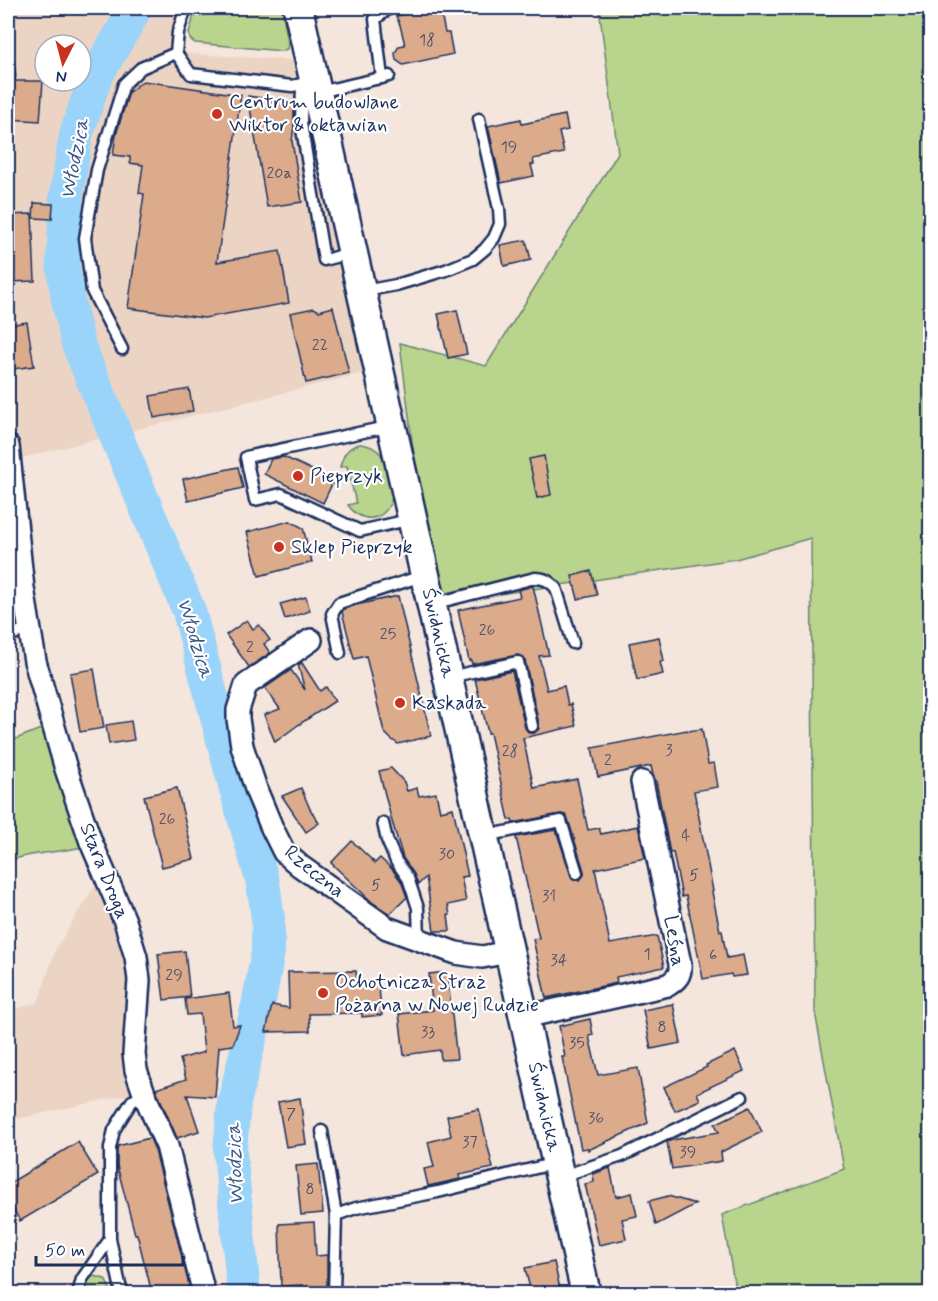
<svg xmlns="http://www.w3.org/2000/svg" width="938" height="1301" font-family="Mynerve,sans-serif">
<rect width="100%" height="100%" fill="#f4e6dc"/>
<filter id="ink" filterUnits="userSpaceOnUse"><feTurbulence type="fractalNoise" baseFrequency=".0167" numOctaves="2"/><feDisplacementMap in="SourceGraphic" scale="12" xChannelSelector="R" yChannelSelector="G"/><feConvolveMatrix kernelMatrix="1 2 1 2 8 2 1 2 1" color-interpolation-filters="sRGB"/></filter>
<g filter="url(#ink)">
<g fill="#ecd4c4" fill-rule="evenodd">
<path d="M 8,8 L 189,8 L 177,53 L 309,61 L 368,372 L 10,461 L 8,446 ZM 45,45 L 81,45 L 81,81 L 45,81 Z"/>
<polygon points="101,876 128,975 124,1013 136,1093 8,1121 8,1011 38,1002 56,948"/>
</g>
<g fill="#b9d48c" stroke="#6a8275" stroke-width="1.5">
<polygon points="196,8 282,8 288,43 287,49 282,51 195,43 190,39 189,33"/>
<polygon points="599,8 930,8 930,1293 736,1293 722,1215 844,1169 815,1012 811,538 736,559 432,604 400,343 486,366 618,153"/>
<path d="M 360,444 C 375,445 383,454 387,467 C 390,474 394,483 393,490 C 392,518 365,529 348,505 L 356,503 L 347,466 L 340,467 C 343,455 347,447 360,444 Z"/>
<path d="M 43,728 L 82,847 C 57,853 32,852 8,861 L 8,742 Z"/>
<polygon points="94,1276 105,1279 112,1293 82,1294 85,1281"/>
</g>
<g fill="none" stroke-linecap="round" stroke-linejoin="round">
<polyline stroke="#9ad4fa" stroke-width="34" points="136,8 95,78 76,135 66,197 63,266 68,300 78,344 189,611 236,789 263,883 268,918 268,952 258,1006 234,1103 230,1151 244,1294"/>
</g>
<g fill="#dbab8c" stroke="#1b2f5e" stroke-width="1.5">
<polygon points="437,8 440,8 445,33 449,33 453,54 403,65 396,60 395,53 399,46 405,45 400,25 396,16"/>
<polygon points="14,81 43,81 40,121 8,119 8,83"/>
<polygon points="143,81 241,95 217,262 280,251 289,303 204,318 128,308 144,194 139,193 143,165 130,163 130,157 113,155 116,135 129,92"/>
<polygon points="248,96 294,103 294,126 292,141 302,202 267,207"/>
<polygon points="565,115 568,130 559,132 564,153 533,159 534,164 531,165 534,176 501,183 488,126 521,119 522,124"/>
<polygon points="34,203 53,204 52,219 33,218"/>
<polygon points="32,214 35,281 8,282 8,215"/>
<polygon points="526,240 531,260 504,266 500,245"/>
<polygon points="333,307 349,373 306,383 290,313 314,308 319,311"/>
<polygon points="457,310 467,354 448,358 438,314"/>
<polygon points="27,322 34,366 13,369 8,337 8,325"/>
<polygon points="189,389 193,411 154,418 150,396"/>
<polygon points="544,456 551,495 537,498 529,459"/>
<polygon points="284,457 334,480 323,503 264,474 271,459"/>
<polygon points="238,467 243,488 188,501 183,479"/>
<polygon points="290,521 303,528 312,562 259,576 247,532"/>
<polygon points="591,571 597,595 578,599 572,576"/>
<polygon points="533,586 549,655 539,656 547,690 564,686 568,705 571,704 576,726 523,738 534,788 577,779 588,830 599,828 601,834 638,826 645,858 595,869 610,944 657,936 664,967 616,977 617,983 546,998 533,939 539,938 516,837 556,830 572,878 575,880 580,880 584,875 584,871 568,819 566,815 560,814 513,823 512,820 509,820 490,733 488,733 475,679 512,671 525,728 529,733 534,733 539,729 539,724 525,660 523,657 517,655 472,664 471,660 469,661 458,610 520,597 518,590"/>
<polygon points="398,596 431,736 398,744 391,739 384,732 366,656 354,659 342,612 344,609 356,605"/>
<polygon points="306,597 310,611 285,619 280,604"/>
<polygon points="247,620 253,629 259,625 270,640 264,644 270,653 249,667 226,635"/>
<polygon points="659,637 664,661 660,662 663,674 637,680 629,643"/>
<polygon points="302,663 320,691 326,687 335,701 298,725 275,742 264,715 280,709 265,688 291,670 305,690 298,665"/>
<polygon points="94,669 104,728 80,732 70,673"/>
<polygon points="131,721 134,740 109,744 106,725"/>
<polygon points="702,729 708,764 714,763 718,787 694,791 713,891 712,892 720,931 722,931 727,958 743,955 747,975 732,977 731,974 703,979 686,896 682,897 673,852 670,853 656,781 653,775 651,766 598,777 592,748 687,730 688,731"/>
<polygon points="391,768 404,782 407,791 417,788 419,796 436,793 440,811 453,808 468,876 461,877 466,901 448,905 450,915 448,915 450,931 434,931 426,877 418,885 414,874 403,858 391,818 379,771"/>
<polygon points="177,788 194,859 162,867 144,796"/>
<polygon points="301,788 310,809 319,823 306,832 282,796"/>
<polygon points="352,841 375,863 380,858 392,869 401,881 407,897 390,914 373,903 331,863"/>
<polygon points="185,951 190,997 164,1000 158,954"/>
<polygon points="356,971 357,983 378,981 382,1015 362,1017 362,1013 309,1014 310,1031 266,1032 272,1005 289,1008 288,972"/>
<polygon points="447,972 457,1059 441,1060 440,1050 404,1055 399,1014 433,1010 429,974"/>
<polygon points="229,993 233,1026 240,1025 233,1045 219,1047 215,1097 187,1095 199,1131 177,1138 156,1089 186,1079 180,1059 204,1052 200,1014 187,1015 185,999"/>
<polygon points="673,1004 681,1043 651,1049 643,1010"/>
<polygon points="590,1019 593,1035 589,1036 598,1075 638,1068 648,1123 588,1150 588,1148 581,1149 562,1057 565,1057 559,1026"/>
<polygon points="735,1051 744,1071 697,1093 700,1100 675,1111 664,1087 707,1067 706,1065"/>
<polygon points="300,1098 306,1144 286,1147 278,1102"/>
<polygon points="750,1107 762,1132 721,1152 722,1161 672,1169 667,1142 672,1140 719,1132 715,1124"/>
<polygon points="479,1109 493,1168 459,1175 460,1179 428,1186 424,1169 434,1167 428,1142 451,1136 447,1116"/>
<polygon points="150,1138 155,1150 191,1293 152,1293 137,1234 135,1234 117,1166 117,1149 118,1146"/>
<polygon points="78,1142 98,1175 20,1221 8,1199 8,1184"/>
<polygon points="318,1164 323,1213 301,1215 296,1166"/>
<polygon points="610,1168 616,1197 632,1193 637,1216 622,1219 626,1239 599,1245 585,1184 594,1182 593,1174"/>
<polygon points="668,1196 696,1204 656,1225 649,1201"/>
<polygon points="314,1222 316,1256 327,1255 327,1293 304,1293 303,1285 281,1286 279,1224"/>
<polygon points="554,1262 561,1293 531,1293 525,1268"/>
</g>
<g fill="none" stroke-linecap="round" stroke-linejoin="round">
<defs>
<g id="lane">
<polyline points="186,8 178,32 176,53 191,74 292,86 307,83"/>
<polyline points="8,68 9,76"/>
<polyline points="382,78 375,19 389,8"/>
<polyline points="302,84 301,123 324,260 351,253"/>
<polyline points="319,92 389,76"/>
<polyline points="364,291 396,285 446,270 473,259 485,249 494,238 500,224 499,209 479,119"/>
<polyline points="122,349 92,291 85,238 97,170 124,84 141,68 176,53"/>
<polyline points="391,426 246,457 255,500 281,494 360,531 412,519"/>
<path d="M 432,604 L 535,578 C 545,578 549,581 556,588 L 573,643"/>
<polyline points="8,636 30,628"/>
<polyline points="340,653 332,614 339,603 425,575"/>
<polyline points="449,678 463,674 518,662 532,726"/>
<polyline points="383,823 387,840 396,861 408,878 418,908 419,940"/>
<polyline points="484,836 561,821 577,873"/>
<polyline points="322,1131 336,1215"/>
<polyline points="560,1177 622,1156 742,1097"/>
<polyline points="78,1294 82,1279 110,1239"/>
<polyline points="122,1294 110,1239 110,1148 114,1130 132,1101 145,1096"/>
<polyline points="334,1294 336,1215 356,1208 438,1192 556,1163"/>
</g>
<g id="street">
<polyline points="8,446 23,588 35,661 66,769 91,842 125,921 136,957 139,980 134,1054 136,1070 145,1096 167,1146 204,1294"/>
<polyline points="311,640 246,685 238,710 238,719 242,746 257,792 272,828 284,852 300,866 387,928 456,953 482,957 509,952"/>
<path d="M 524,1017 L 668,985 C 677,979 681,975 680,964 L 642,782"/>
</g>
<polyline id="secondary" points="298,8 586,1294"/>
</defs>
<use href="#lane" stroke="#1b2f5e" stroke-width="15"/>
<use href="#street" stroke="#1b2f5e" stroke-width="26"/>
<use href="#secondary" stroke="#1b2f5e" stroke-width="33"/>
<use href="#lane" stroke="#fff" stroke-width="10"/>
<use href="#street" stroke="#fff" stroke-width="21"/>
<use href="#secondary" stroke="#fff" stroke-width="28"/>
</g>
</g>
<g fill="#c8321e" stroke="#fff" stroke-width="2">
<circle cx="217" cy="114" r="6"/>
<circle cx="298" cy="476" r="6"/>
<circle cx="279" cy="547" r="6"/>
<circle cx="400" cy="703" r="6"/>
<circle cx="323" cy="993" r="6"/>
</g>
<g text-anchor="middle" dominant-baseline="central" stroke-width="4.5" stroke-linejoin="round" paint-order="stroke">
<g font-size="16" fill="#4b4e6a">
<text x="427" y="40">18</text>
<text x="509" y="147">19</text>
<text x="279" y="173">20a</text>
<text x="320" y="345">22</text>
<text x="487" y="630">26</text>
<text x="388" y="634">25</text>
<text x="250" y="647">2</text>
<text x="669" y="750">3</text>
<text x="510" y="751">28</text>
<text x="608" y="760">2</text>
<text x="167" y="819">26</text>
<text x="686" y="835">4</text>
<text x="447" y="854">30</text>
<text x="694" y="875">5</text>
<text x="376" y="885">5</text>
<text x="549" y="896">31</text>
<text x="647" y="954">1</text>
<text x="713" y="955">6</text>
<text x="559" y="960">34</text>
<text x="174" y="975">29</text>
<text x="662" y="1027">8</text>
<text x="428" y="1032">33</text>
<text x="577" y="1043">35</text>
<text x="291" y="1114">7</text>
<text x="596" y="1118">36</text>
<text x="470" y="1142">37</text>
<text x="688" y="1152">39</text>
<text x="310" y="1189">8</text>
</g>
<g font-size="20" fill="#1b2f5e" stroke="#fff" text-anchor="start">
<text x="229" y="102">Centrum budowlane<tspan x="229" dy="23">Wiktor &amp; oktawian</tspan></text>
<text x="310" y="476">Pieprzyk</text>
<text x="291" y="547">Sklep Pieprzyk</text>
<text x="412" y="703">Kaskada</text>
<text x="335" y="982">Ochotnicza Straż<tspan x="335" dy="23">Pożarna w Nowej Rudzie</tspan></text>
</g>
<g font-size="20" fill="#1b2f5e" stroke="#fff">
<text transform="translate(438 633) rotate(77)">Świdnicka</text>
<text transform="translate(104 871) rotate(68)">Stara Droga</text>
<text transform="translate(314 872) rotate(39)">Rzeczna</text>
<text transform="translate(674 941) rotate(81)">Leśna</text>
<text transform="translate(544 1107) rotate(77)">Świdnicka</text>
</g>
<g font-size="21" font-style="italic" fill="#3b5885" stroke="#fff">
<text transform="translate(75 159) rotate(-79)">Włodzica</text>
<text transform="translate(195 638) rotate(73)">Włodzica</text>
<text transform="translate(235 1164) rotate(-92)">Włodzica</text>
</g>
</g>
<rect width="938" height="1301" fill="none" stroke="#fff" stroke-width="30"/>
<rect x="15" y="15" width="908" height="1271" fill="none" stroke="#1b2f5e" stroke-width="2" filter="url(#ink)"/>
<g transform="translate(63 63) rotate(186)"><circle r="28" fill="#ffffff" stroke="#a4acbf" stroke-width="1.5"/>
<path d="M0-4.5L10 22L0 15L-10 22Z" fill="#c8321e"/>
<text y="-9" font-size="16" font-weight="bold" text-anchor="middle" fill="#1b2f5e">N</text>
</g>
<path d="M36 1256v9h147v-9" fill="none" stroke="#1b2f5e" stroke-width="3"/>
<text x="45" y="1256" font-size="18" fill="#1b2f5e" stroke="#ffffff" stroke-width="4.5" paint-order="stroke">50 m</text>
</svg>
